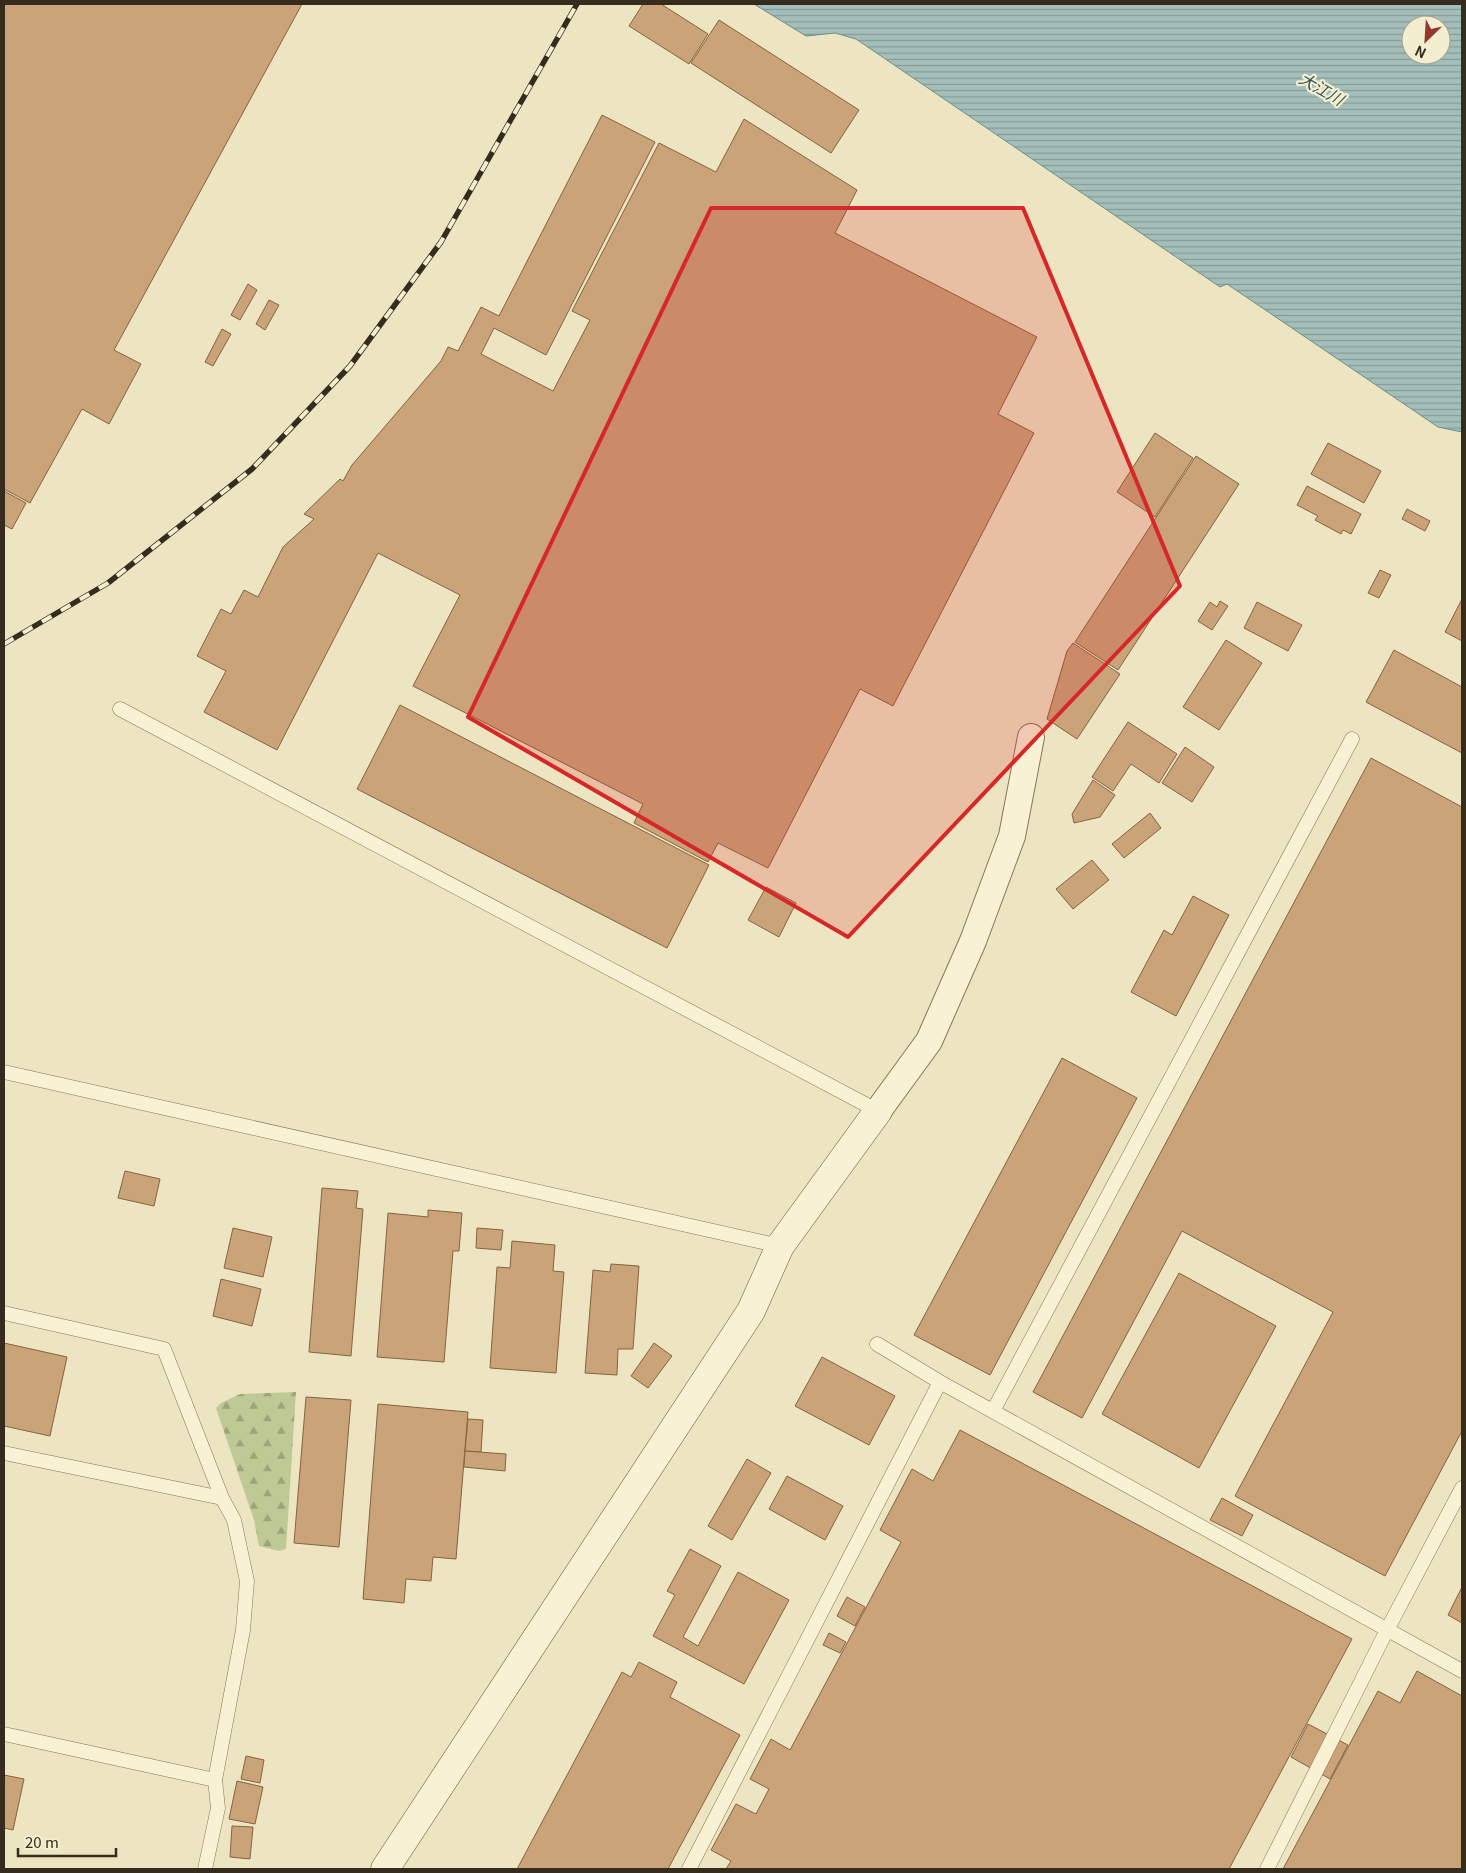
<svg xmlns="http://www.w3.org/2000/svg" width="1466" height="1873" font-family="Georgia,'Noto Sans JP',serif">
<defs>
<pattern id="forest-firs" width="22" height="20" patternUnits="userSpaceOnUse" patternTransform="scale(1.25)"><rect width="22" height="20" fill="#beca96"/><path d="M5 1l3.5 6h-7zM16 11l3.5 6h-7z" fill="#9ba47a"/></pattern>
<pattern id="water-rules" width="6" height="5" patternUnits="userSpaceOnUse" patternTransform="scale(1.25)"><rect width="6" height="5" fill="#a4bfba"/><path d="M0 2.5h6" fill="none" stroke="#869b97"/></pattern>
</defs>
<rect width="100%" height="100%" fill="#ede5c1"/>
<polygon fill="url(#forest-firs)" points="296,1392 286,1549 279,1551 259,1546 254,1520 216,1408 221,1403 240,1394"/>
<path fill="url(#water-rules)" stroke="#6b8d88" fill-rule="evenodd" d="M 754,4 L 1462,4 L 1462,432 L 1438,427 L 1227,284 L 1220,287 L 856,39 L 835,33 L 806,36 ZM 1411,25 L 1441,25 L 1441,55 L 1411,55 Z"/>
<g fill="#caa478" stroke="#846340">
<polygon points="4,4 302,4 114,350 141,364 109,424 82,409 30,503 4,489"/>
<polygon points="643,4 661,4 708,34 689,64 629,26"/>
<polygon points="719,20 859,110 831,153 691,63"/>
<polygon points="602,115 655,142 546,355 494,328 481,354 553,391 590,320 572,311 659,143 716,172 744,119 857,190 835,233 1037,337 998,414 1034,433 893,706 860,689 768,868 718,843 708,862 634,823 643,804 413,686 460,595 378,553 277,750 204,712 226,671 197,656 221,609 231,614 244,590 258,597 283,547 314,519 304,514 340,479 343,481 352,465 441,361 448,347 458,351 481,307 499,316"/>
<polygon points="248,284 257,290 240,320 231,315"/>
<polygon points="269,300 279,305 265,330 256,324"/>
<polygon points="222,329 231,334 213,366 205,362"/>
<polygon points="1155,433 1193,458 1155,517 1117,492"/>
<polygon points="1328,443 1381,471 1364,503 1311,474"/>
<polygon points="1196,456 1239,484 1118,670 1075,642"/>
<polygon points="1307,486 1361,514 1351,534 1343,530 1341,534 1315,520 1318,516 1297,505"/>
<polygon points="4,491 26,503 12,529 4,525"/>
<polygon points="1407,509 1430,521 1425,531 1402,519"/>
<polygon points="1380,570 1391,575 1379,598 1368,593"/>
<polygon points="1462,599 1462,641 1445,632"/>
<polygon points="1220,601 1228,606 1212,630 1198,621 1210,602 1217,607"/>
<polygon points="1257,602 1302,625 1288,651 1244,628"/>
<polygon points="1226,640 1262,663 1219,730 1183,707"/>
<polygon points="1073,643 1120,674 1077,739 1047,719 1067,651"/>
<polygon points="1394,650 1462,687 1462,753 1366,702"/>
<polygon points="400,705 709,865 667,948 357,789"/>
<polygon points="1128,722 1177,754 1159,783 1131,764 1113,791 1092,777"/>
<polygon points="1185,747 1214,767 1192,802 1162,783"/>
<polygon points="1371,758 1462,807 1462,1431 1385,1576 1235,1496 1333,1312 1182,1231 1082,1418 1033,1392"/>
<polygon points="1093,780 1115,795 1100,817 1074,823 1072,814"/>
<polygon points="1150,813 1161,828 1124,858 1112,844"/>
<polygon points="1092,860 1109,880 1073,909 1056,889"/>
<polygon points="766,887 796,903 779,937 748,920"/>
<polygon points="1193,896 1229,915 1176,1016 1131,992 1164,930 1172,935"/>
<polygon points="1062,1058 1137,1098 990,1375 914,1335"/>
<polygon points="125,1171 160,1179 154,1206 118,1198"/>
<polygon points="322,1188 358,1191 356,1208 363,1209 351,1356 309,1352"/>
<polygon points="428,1210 462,1213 459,1251 453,1251 444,1362 377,1357 388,1213 428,1217"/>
<polygon points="233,1228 272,1237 263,1277 224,1268"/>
<polygon points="477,1228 503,1230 501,1250 476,1248"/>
<polygon points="512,1241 555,1245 553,1271 564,1272 556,1373 490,1368 497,1267 510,1268"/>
<polygon points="611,1264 639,1266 633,1349 618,1349 617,1375 585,1373 593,1270 610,1272"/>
<polygon points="1179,1273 1276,1326 1199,1468 1102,1414"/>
<polygon points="221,1279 261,1289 252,1326 213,1316"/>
<polygon points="4,1343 67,1357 50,1436 4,1426"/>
<polygon points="654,1343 672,1356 648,1388 631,1376"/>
<polygon points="822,1357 895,1396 869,1445 795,1406"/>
<polygon points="306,1397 351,1400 339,1547 294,1543"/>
<polygon points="378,1404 468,1412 456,1559 433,1557 431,1581 406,1579 404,1603 363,1599"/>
<polygon points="468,1419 483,1420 481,1452 465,1451"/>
<polygon points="960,1430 1352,1639 1229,1869 726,1869 731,1861 711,1850 736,1804 756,1814 769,1789 750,1779 771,1739 790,1750 901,1542 880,1530 912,1469 933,1481"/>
<polygon points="465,1451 506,1454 505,1471 464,1467"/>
<polygon points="747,1459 771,1473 732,1540 708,1526"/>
<polygon points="787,1476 843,1506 825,1540 769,1509"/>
<polygon points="1222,1498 1253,1515 1242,1536 1210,1520"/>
<polygon points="690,1549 721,1566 683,1637 698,1646 738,1572 789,1600 744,1684 653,1636 675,1595 667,1591"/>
<polygon points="1462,1587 1462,1623 1448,1615"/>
<polygon points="847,1597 865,1607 855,1626 837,1616"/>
<polygon points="829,1633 846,1642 840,1653 823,1645"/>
<polygon points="639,1662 677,1682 670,1697 740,1735 668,1869 517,1869 622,1672 631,1677"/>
<polygon points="1417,1671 1462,1696 1462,1869 1283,1869 1378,1691 1400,1703"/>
<polygon points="1308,1724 1348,1745 1330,1779 1291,1757"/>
<polygon points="246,1756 264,1760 260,1783 241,1779"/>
<polygon points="4,1775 24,1779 13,1830 4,1828"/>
<polygon points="237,1781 263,1787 255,1824 229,1819"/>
<polygon points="232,1826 253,1827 250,1859 230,1857"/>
</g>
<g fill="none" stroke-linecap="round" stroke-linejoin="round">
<defs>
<g id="lane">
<polyline points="120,709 878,1111"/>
<polyline points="4,1072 780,1246"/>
<polyline points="4,1313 164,1349 222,1498 234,1520 247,1581 243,1630 215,1780 4,1734"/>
<polyline points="877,1344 940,1382 1462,1671"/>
<polyline points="993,1411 1352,739"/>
<polyline points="4,1453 222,1498"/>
<polyline points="205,1869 218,1808 215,1780"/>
<polyline points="689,1869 940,1382"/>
<polyline points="1267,1869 1387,1630 1462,1488"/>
</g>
<polyline id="street" points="878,1111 929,1041 973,941 1012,836 1031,737"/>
<polyline id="secondary" points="385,1869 751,1311 780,1246 878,1111"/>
</defs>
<use href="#lane" stroke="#867659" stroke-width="15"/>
<use href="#street" stroke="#867659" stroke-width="28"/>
<use href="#secondary" stroke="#67573d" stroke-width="29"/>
<use href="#lane" stroke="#f8f1d4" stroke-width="14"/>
<use href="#street" stroke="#f8f1d4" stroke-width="26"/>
<use href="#secondary" stroke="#f8f1d4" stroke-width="28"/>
<defs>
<polyline id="rail" points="4,644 108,583 252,469 350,366 441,242 577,4"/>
</defs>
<use href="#rail" stroke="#362c1d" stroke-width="5.5"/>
<use href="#rail" stroke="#f4eed1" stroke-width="4" stroke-dasharray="11" stroke-linecap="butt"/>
</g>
<path fill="#d62828" fill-opacity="0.2" stroke="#d62828" stroke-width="4" stroke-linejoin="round" d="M 711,208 L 1023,208 L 1180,586 L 848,937 L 468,717 Z"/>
<g text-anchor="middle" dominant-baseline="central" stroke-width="4.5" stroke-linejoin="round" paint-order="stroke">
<g font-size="16" font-style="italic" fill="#2d5355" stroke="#f4eed1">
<text transform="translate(1322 88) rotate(30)">大江川</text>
</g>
</g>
<rect width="1466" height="1873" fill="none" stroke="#362c1d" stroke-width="10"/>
<g transform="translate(1426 40) rotate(205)"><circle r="24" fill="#f4eed1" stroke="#a8a089"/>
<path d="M0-4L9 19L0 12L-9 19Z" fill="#93362b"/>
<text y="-8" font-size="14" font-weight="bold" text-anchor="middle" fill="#362c1d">N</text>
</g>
<path d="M18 1848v8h98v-8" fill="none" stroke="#362c1d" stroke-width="2.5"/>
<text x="25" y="1848" font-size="15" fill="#362c1d" stroke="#f4eed1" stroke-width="4" paint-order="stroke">20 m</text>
</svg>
